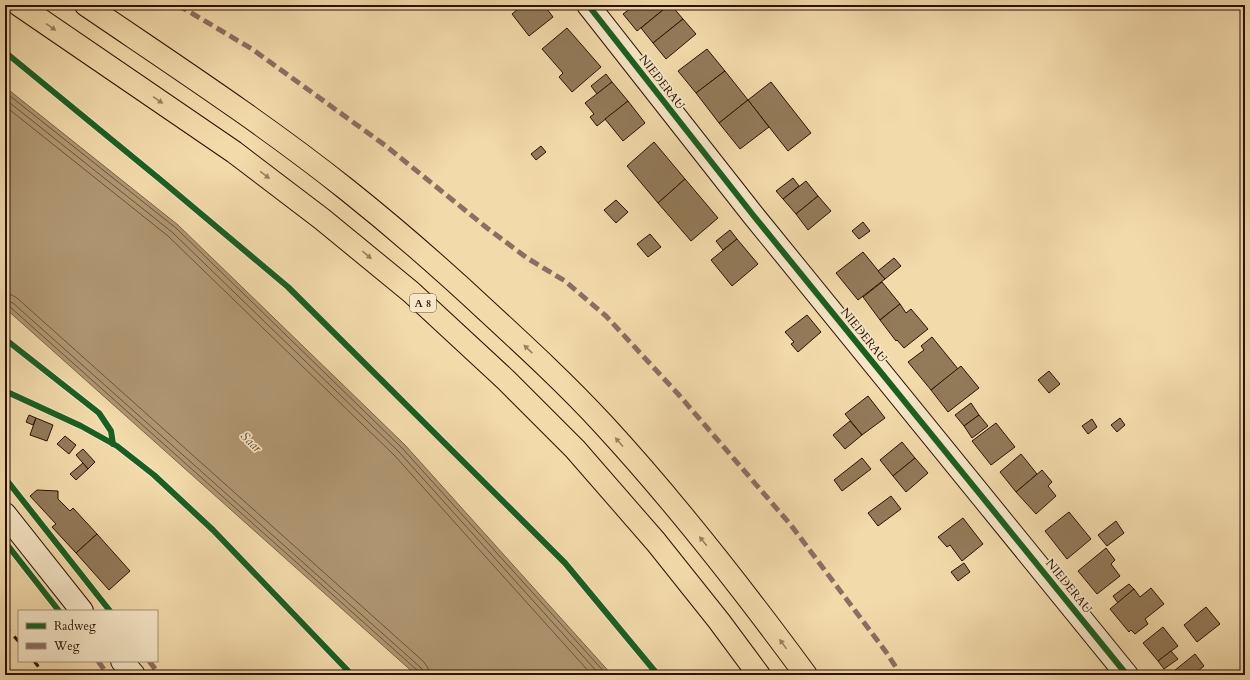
<svg xmlns="http://www.w3.org/2000/svg" width="1250" height="680" font-family="Cardo,serif">
<rect width="100%" height="100%" fill="#f3daab"/>
<filter id="stains"><feTurbulence type="fractalNoise" baseFrequency=".005" numOctaves="4"/><feColorMatrix values="0 0 0 0 .2 0 0 0 0 .09 0 0 0 0 .02 0 0 0 .5 -.17"/></filter>
<radialGradient id="worn" r=".72"><stop offset=".6" stop-color="#630" stop-opacity="0"/><stop offset="1" stop-color="#630" stop-opacity=".3"/></radialGradient>
<polygon fill="#af9671" stroke="#7a6144" points="5,87 178,225 405,445 612,675 416,675 5,308"/>
<g fill="none" stroke-linecap="round" stroke-linejoin="round">
<g stroke="#6c5438" stroke-width="1">
<polyline points="5,92 176,228 402,448 607,675"/>
<polyline points="5,99 172,232 399,452 600,675"/>
<polyline points="5,106 168,236 395,456 592,675"/>
<polyline points="5,294 12,295 17,298 424,662 428,668 429,675"/>
<polyline points="5,300 13,303 420,667 423,670 423,675"/>
<polyline points="5,305 9,306 417,670 418,675"/>
</g>
</g>
<g fill="#937a59" stroke="#2a1100">
<polygon points="523,5 544,5 553,17 529,36 512,14"/>
<polygon points="635,5 669,5 637,31 623,14"/>
<polygon points="669,5 671,5 683,19 653,43 641,28"/>
<polygon points="683,19 696,34 666,59 653,43"/>
<polygon points="567,28 601,67 572,92 559,77 563,73 542,49"/>
<polygon points="707,49 725,71 696,93 678,71"/>
<polygon points="725,71 748,100 719,123 696,93"/>
<polygon points="606,74 612,82 597,94 591,86"/>
<polygon points="612,82 628,101 597,126 590,117 594,114 585,103"/>
<polygon points="771,82 811,133 788,151 748,100"/>
<polygon points="748,100 769,127 740,149 719,123"/>
<polygon points="628,101 645,123 623,141 605,119"/>
<polygon points="654,142 685,179 658,203 627,166"/>
<polygon points="541,146 546,152 536,160 531,154"/>
<polygon points="793,178 799,186 783,199 776,191"/>
<polygon points="685,179 718,218 691,241 658,203"/>
<polygon points="806,181 818,196 796,214 783,199"/>
<polygon points="818,196 831,211 808,230 796,214"/>
<polygon points="616,200 628,212 616,223 604,210"/>
<polygon points="863,222 870,231 859,239 852,231"/>
<polygon points="730,230 737,239 723,250 716,241"/>
<polygon points="650,234 661,247 648,257 637,244"/>
<polygon points="737,239 758,264 732,286 711,260"/>
<polygon points="863,252 885,279 858,300 836,273"/>
<polygon points="894,258 901,266 885,279 878,271"/>
<polygon points="882,282 900,304 880,320 863,297"/>
<polygon points="900,304 906,313 911,309 928,329 904,348 897,340 896,341 880,320"/>
<polygon points="807,315 821,332 798,352 791,344 794,342 785,332"/>
<polygon points="932,337 958,369 931,390 908,362 924,350 921,346"/>
<polygon points="961,366 979,388 948,412 931,390"/>
<polygon points="1049,371 1060,384 1049,393 1038,380"/>
<polygon points="868,396 885,418 862,435 845,414"/>
<polygon points="971,403 979,415 964,426 955,415"/>
<polygon points="29,415 36,418 33,425 26,422"/>
<polygon points="979,415 988,426 972,438 964,426"/>
<polygon points="36,418 53,425 47,441 30,435"/>
<polygon points="1120,418 1125,425 1117,432 1111,425"/>
<polygon points="1092,419 1097,427 1088,434 1082,426"/>
<polygon points="850,421 862,435 845,449 833,435"/>
<polygon points="996,423 1015,447 991,465 972,441"/>
<polygon points="65,436 76,445 69,454 57,444"/>
<polygon points="902,442 915,458 893,476 880,460"/>
<polygon points="83,449 95,462 88,469 76,455"/>
<polygon points="1021,454 1037,474 1016,492 1000,472"/>
<polygon points="862,458 871,469 842,491 834,480"/>
<polygon points="915,458 928,473 906,492 893,476"/>
<polygon points="83,463 88,469 76,480 70,474"/>
<polygon points="1042,470 1052,482 1048,486 1056,496 1036,514 1016,492"/>
<polygon points="37,490 58,491 58,499 70,511 73,508 97,534 76,553 52,527 56,524 30,496"/>
<polygon points="891,496 901,509 878,526 868,513"/>
<polygon points="1069,512 1091,539 1067,559 1045,531"/>
<polygon points="963,518 983,544 962,561 950,545 947,547 938,537"/>
<polygon points="1116,521 1124,533 1107,546 1098,535"/>
<polygon points="97,534 130,571 109,590 76,553"/>
<polygon points="1106,548 1115,560 1111,564 1120,576 1097,594 1078,571"/>
<polygon points="964,563 970,572 958,581 951,572"/>
<polygon points="1129,584 1134,589 1118,603 1113,596"/>
<polygon points="1151,588 1164,604 1145,619 1148,624 1135,634 1131,630 1129,632 1110,609 1134,589 1140,597"/>
<polygon points="1206,607 1220,624 1197,642 1184,625"/>
<polygon points="1163,627 1178,646 1158,661 1143,643"/>
<polygon points="1171,651 1178,659 1164,669 1158,661"/>
<polygon points="1195,654 1204,666 1198,671 1202,675 1169,675"/>
</g>
<g fill="none" stroke-linecap="round" stroke-linejoin="round">
<defs>
<g id="secondary">
<polyline points="588,5 753,215 1127,675"/>
<polyline points="5,514 82,611"/>
<polyline points="122,661 134,675"/>
</g>
<g id="motorway">
<polyline points="19,5 234,152 322,219 411,292 506,380 575,449 656,542 719,621 759,675"/>
<path d="M 86,5 C 174,65 263,123 346,189 C 395,228 443,270 489,313 C 528,349 567,385 603,424 C 676,503 742,588 806,675"/>
</g>
</defs>
<use href="#secondary" stroke="#2a1100" stroke-width="24"/>
<use href="#motorway" stroke="#2a1100" stroke-width="24"/>
<use href="#secondary" stroke="#f7e7c8" stroke-width="22"/>
<use href="#motorway" stroke="#f3daab" stroke-width="22"/>
<g stroke="#2a1100" stroke-width="3" stroke-dasharray="7 7" stroke-linecap="butt">
<polyline points="5,626 19,642"/>
<polyline points="34,661 45,675"/>
<polyline points="5,664 14,675"/>
</g>
<g stroke="#8d6e63" stroke-width="5" stroke-dasharray="10 5" stroke-linecap="butt">
<polyline points="178,5 252,49 386,146 487,228 527,258 565,281 606,316 679,395 790,524 886,652 901,675"/>
<polyline points="5,14 13,5"/>
<polyline points="98,661 108,675"/>
<polyline points="149,661 160,675"/>
</g>
<defs>
<g id="cycleway">
<polyline points="588,5 753,215 1127,675"/>
<polyline points="5,52 162,181 288,287 565,563 658,675"/>
<polyline points="5,339 99,413 111,431 113,444"/>
<polyline points="5,391 81,426 117,446 154,475 213,530 352,675"/>
<polyline points="5,478 110,611"/>
<polyline points="5,542 59,611"/>
</g>
</defs>
<use href="#cycleway" stroke="#f7e7c8" stroke-width="8"/>
<use href="#cycleway" stroke="#1b5e20" stroke-width="6"/>
</g>
<defs><path id="oneway-solid" d="M-6-.8H1V-3.2L6.5 0L1 3.2V.8H-6Z"/></defs>
<g fill="#99805e">
<use href="#oneway-solid" transform="translate(51 27) rotate(34)"/>
<use href="#oneway-solid" transform="translate(158 100) rotate(35)"/>
<use href="#oneway-solid" transform="translate(265 175) rotate(37)"/>
<use href="#oneway-solid" transform="translate(367 255) rotate(40)"/>
<use href="#oneway-solid" transform="translate(528 349) rotate(-137)"/>
<use href="#oneway-solid" transform="translate(619 442) rotate(-131)"/>
<use href="#oneway-solid" transform="translate(703 541) rotate(-129)"/>
<use href="#oneway-solid" transform="translate(783 644) rotate(-126)"/>
</g>
<g text-anchor="middle" dominant-baseline="central" stroke-width="3.5" stroke-linejoin="round" paint-order="stroke">
<rect fill="#f7e7c8" stroke="#68513c" stroke-width="1" x="410" y="294" width="26" height="18" rx="3"/>
<g font-size="11" font-weight="bold" fill="#2a1100">
<text x="423" y="303">A 8</text>
</g>
<g font-size="12" fill="#2a1100" stroke="#f7e7c8">
<text transform="translate(662 82) rotate(52)">NIEDERAU</text>
<text transform="translate(864 335) rotate(51)">NIEDERAU</text>
<text transform="translate(1069 586) rotate(51)">NIEDERAU</text>
</g>
<g font-size="13" font-style="italic" fill="#5f462d" stroke="#f7e7c8">
<text transform="translate(251 442) rotate(43)">Saar</text>
</g>
</g>
<rect width="1250" height="680" fill="none" stroke="#f3daab" stroke-width="20"/>
<rect x="6" y="6" width="1238" height="668" fill="none" stroke="#2a1100" stroke-width="2"/>
<rect x="10" y="10" width="1230" height="660" fill="none" stroke="#2a1100"/>
<rect x="18" y="610" width="140" height="52" fill="#f7e7c8" stroke="#a59178"/>
<rect x="26" y="623" width="20" height="6" fill="#1b5e20" stroke="#a59178"/>
<text x="54" y="630" font-size="12" fill="#2a1100">Radweg</text>
<rect x="26" y="643" width="20" height="6" fill="#8d6e63" stroke="#a59178"/>
<text x="54" y="650" font-size="12" fill="#2a1100">Weg</text>
<rect width="100%" height="100%" filter="url(#stains)"/>
<rect width="100%" height="100%" fill="url(#worn)"/>
</svg>
